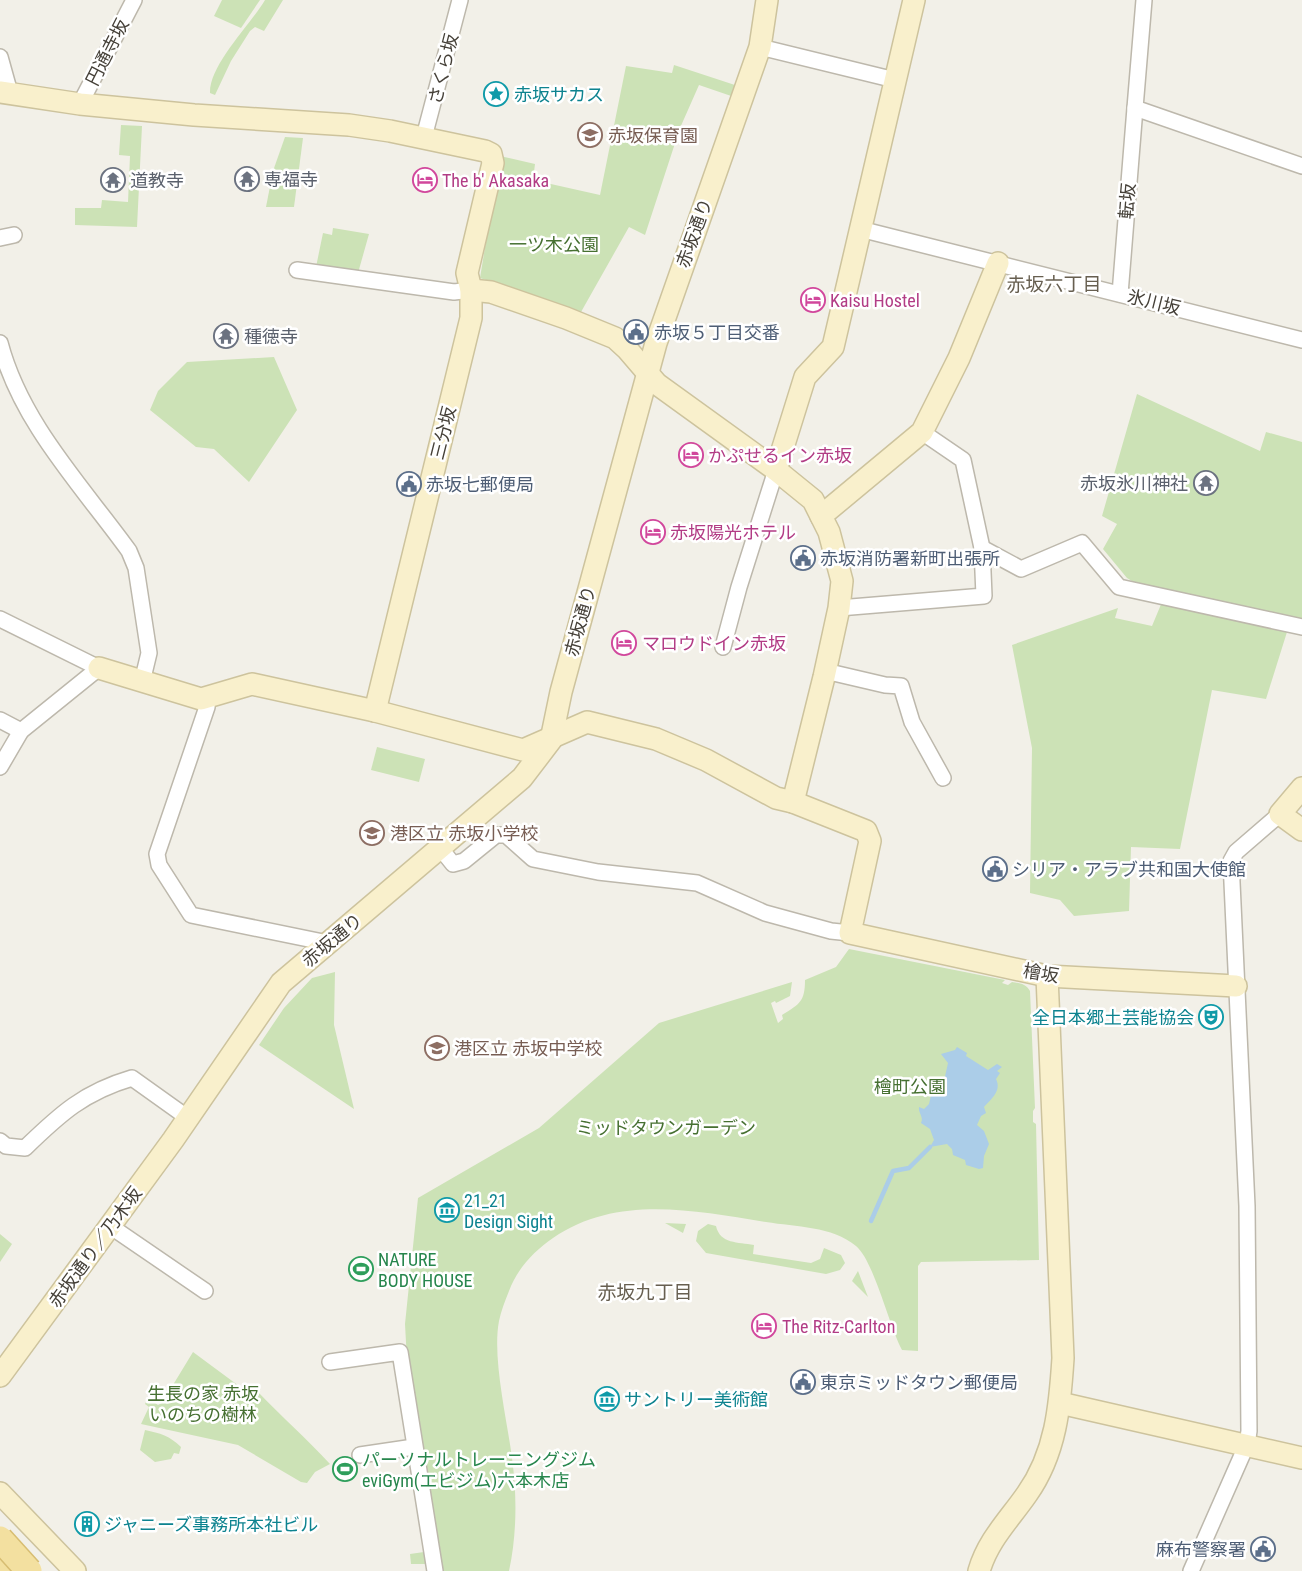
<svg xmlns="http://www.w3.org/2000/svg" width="1302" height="1571" font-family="'Roboto Condensed','Noto Sans JP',sans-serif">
<rect width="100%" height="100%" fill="#f2f0e8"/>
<g fill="#cce2b6">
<polygon points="222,0 260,0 241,28 214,16"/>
<path d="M 265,0 L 283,0 L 264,31 L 255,27 L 250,31 L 231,61 L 215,95 L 210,93 C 209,65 251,24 265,0 Z"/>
<polygon points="674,65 741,87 737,98 699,85 680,128 645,235 629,227 581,312 480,278 500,156 535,164 533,180 600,195 626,66 672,73"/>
<polygon points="121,125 142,126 137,227 75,225 75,208 101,208 102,200 128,202 130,156 119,155"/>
<polygon points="285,137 303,138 294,207 266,207 273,171"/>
<polygon points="333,228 369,234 358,273 316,267 323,233 332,235"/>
<polygon points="274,357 297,410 249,482 214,449 196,447 150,410 158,391 187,362"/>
<polygon points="1137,394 1260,451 1266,432 1302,442 1302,621 1135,583 1127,578 1103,549 1117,524 1102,516"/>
<polygon points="1162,602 1287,632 1266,699 1212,690 1180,849 1131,847 1129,911 1074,916 1060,900 1030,893 1032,748 1012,645 1118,608 1115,618 1152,626"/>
<polygon points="377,747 425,759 419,782 371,770"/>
<path d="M 849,949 L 1005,980 L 1002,983 L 1008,985 L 1012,982 C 1020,983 1026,984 1030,991 L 1035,1108 L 1033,1111 L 1033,1122 L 1036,1124 L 1039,1260 L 921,1262 L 918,1266 L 918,1351 L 902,1350 C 889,1326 874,1261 856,1246 C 832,1226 796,1227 766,1222 C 694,1211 618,1194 553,1238 C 534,1251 517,1269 509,1291 C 505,1301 501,1311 499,1321 C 492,1358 507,1419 512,1458 C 517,1495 517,1534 509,1571 L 442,1571 L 407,1361 L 405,1324 L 418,1198 L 539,1128 L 659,1023 L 792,982 L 790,996 L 776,1003 L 775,1001 L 771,1003 L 778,1023 L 783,1019 L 782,1015 C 800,1004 805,1001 805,980 L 836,967 Z"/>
<polygon points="335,972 334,1025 354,1109 259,1045 284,1008 312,978"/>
<polygon points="665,1223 686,1224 683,1233"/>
<path d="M 708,1224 L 716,1226 C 720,1244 738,1242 754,1245 L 753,1254 L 811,1263 L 820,1259 L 824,1248 L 841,1255 L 845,1263 L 840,1270 L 826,1274 L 706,1253 L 696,1241 L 698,1231 Z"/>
<polygon points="0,1234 12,1244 0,1262"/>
<polygon points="858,1271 868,1297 852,1281"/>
<path d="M 193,1352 L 243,1389 L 255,1393 L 258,1392 C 282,1417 307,1439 330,1464 L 315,1472 L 307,1483 L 301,1482 L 238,1445 L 141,1424 L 149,1407 L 145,1404 L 148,1398 L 158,1405 L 162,1403 Z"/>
<path d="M 145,1430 C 160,1433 170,1436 181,1447 L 179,1454 L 174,1453 L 171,1459 L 155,1462 L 140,1450 Z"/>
<polygon points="424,1552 427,1564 411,1564 410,1554"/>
</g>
<path fill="#abcde8" d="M 957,1047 L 967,1053 L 966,1056 L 988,1070 L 997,1064 L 1002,1067 L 997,1071 L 1000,1073 L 996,1079 C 1002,1091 991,1099 984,1107 L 986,1113 L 981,1116 L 977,1125 L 984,1131 L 989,1144 L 984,1156 L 983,1168 L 979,1169 L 966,1165 L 965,1160 L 953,1155 L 952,1149 L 947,1144 L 930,1147 L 934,1140 L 930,1129 L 921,1123 C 924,1117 918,1113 919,1107 L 924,1109 L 929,1104 L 932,1091 L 944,1081 L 948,1063 L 941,1054 L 955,1050 Z"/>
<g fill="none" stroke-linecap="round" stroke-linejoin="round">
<polyline stroke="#abcde8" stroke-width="4.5" points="871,1221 893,1171 909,1168 930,1147"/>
<defs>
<g id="street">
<polyline points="1144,0 1135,108 1302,166"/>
<polyline points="760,47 895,80"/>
<polyline points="0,57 10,93"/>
<polyline points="80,104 134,0"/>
<polyline points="424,137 460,0"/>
<polyline points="860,229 1302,340"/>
<polyline points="0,238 14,235"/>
<polyline points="297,270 454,292 471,290"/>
<polyline points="1120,294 1135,108"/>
<path d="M 0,343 C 21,423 82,486 129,551 L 136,568 L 149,653 L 142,682"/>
<polyline points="982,548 1021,569 1082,543 1119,587 1302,627"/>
<polyline points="839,608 984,596 982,548 963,460 922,432"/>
<polyline points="0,619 99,668 21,731 0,767"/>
<polyline points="723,647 739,587 776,470"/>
<polyline points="825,671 885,685 901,686 912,722 943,778"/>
<polyline points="208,697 207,707 157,854 159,865 191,915 328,943"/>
<polyline points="0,720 21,731"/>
<polyline points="441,849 453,864 464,861 496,835 506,835 533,859 598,872 697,883 765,913 831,931 850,933"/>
<path d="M 0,1141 L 6,1146 L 25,1148 C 60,1114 84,1092 132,1078 L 188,1118"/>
<polyline points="110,1226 205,1291"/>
<polyline points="330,1362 400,1352 435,1571"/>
<polyline points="360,1455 414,1447"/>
<polyline points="1191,1571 1247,1444 1249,1431 1247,1206 1231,861 1236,852 1280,814"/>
</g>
<g id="secondary">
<polyline points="0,92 80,104 194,115 349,125 390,131 485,151 491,154 493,163 467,273 471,290 471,318 375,711"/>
<polyline points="471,290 491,292 566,318 615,338 627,349 657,384 776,470 813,500 829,532 842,581 839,608 824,677 793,802"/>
<polyline points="776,470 805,377 833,347 914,0"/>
<polyline points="821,516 922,432 959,358 998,263"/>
<polyline points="99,668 201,699 252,684 375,711 523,750 587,722 656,739 706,760 776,798 793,802 866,831 870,841 850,933 1047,976 1236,986"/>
<polyline points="1302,788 1280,814 1302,830"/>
<polyline points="0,1376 173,1140 281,983 522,778 551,740 561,692 656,343 760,47 767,0"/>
<polyline points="1060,1403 1302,1458"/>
<polyline points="0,1493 75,1571"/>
<path d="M 979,1571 C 988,1540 1009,1520 1027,1494 C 1056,1453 1060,1406 1063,1358 L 1047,976"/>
</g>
<polyline id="primary" points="0,1569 2,1571"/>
</defs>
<use href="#street" stroke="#bdb8ac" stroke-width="18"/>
<use href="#secondary" stroke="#cdc39d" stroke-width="24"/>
<use href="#primary" stroke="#d7bd72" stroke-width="28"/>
<use href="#street" stroke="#fff" stroke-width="15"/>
<use href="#secondary" stroke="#f9f0cc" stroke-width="21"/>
<use href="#primary" stroke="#f3e0a0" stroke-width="25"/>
<defs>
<polyline id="primary-bridge" points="0,1539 29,1571"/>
</defs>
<use href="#primary-bridge" stroke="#d7bd72" stroke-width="28" stroke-linecap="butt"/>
<use href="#primary-bridge" stroke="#f3e0a0" stroke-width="25"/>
</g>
<defs>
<symbol id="sight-ring" viewBox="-11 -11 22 22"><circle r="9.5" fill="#fff" stroke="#0f9aa8" stroke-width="1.5"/><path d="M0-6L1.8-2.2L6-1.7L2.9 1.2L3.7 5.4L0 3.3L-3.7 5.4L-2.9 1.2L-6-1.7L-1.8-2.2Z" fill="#0f9aa8"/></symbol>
<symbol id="school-ring" viewBox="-11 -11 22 22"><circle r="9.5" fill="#fff" stroke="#8d6e63" stroke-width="1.5"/><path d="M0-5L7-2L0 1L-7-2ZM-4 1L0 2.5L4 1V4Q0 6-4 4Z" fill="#8d6e63"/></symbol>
<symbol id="temple-ring" viewBox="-11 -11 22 22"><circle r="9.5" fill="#fff" stroke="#6b7280" stroke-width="1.5"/><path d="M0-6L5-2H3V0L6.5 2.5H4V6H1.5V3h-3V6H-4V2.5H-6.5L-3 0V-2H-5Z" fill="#6b7280"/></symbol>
<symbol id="hotel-ring" viewBox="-11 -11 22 22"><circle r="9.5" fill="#fff" stroke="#d1479c" stroke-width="1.5"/><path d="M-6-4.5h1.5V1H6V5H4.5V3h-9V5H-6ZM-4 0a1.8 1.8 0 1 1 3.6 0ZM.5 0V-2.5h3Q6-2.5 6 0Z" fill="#d1479c"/></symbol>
<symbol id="civic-ring" viewBox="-11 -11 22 22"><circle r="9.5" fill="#fff" stroke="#5c6f8a" stroke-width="1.5"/><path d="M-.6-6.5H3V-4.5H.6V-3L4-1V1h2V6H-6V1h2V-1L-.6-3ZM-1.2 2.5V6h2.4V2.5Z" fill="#5c6f8a"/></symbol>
<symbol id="theatre-ring" viewBox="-11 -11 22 22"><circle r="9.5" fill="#fff" stroke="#0f9aa8" stroke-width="1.5"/><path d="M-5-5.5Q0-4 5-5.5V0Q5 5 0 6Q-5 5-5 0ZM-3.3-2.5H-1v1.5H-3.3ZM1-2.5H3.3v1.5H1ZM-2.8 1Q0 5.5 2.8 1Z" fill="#0f9aa8"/></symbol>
<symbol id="museum-ring" viewBox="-11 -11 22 22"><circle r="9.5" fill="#fff" stroke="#0f9aa8" stroke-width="1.5"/><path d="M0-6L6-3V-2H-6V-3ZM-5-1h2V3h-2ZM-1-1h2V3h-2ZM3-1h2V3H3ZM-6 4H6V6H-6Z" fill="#0f9aa8"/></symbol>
<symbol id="stadium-ring" viewBox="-11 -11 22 22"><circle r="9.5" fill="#fff" stroke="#2e9e5b" stroke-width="1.5"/><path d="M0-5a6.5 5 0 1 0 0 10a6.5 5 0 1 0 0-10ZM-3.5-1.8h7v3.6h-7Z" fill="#2e9e5b"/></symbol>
<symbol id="building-ring" viewBox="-11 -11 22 22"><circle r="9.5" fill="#fff" stroke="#0f9aa8" stroke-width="1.5"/><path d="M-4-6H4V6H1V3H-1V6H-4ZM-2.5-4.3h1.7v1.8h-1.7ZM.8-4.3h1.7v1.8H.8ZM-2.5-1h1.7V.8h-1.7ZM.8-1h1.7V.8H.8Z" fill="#0f9aa8"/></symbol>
</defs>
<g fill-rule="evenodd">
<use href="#sight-ring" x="482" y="80" width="28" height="28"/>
<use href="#school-ring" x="576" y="121" width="28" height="28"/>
<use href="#temple-ring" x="233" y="165" width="28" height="28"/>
<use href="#temple-ring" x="99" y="166" width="28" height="28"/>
<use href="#hotel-ring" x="411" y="166" width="28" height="28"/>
<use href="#hotel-ring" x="799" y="286" width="28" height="28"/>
<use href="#civic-ring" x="622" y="318" width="28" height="28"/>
<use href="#temple-ring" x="212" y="322" width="28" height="28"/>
<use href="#hotel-ring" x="677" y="441" width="28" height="28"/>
<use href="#temple-ring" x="1192" y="469" width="28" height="28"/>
<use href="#civic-ring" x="395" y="470" width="28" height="28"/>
<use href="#hotel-ring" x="639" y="518" width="28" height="28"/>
<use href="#civic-ring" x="789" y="544" width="28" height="28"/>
<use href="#hotel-ring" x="610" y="629" width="28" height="28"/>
<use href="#school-ring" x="358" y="819" width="28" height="28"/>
<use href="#civic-ring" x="981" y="855" width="28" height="28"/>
<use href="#theatre-ring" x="1197" y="1003" width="28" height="28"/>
<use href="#school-ring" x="423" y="1034" width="28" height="28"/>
<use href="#museum-ring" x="433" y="1196" width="28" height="28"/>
<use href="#stadium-ring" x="347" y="1255" width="28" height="28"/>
<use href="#hotel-ring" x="750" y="1312" width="28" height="28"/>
<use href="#civic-ring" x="789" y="1368" width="28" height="28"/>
<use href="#museum-ring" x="593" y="1385" width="28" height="28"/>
<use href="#stadium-ring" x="331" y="1455" width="28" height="28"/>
<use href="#building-ring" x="73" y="1510" width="28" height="28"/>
<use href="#civic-ring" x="1249" y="1535" width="28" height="28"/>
</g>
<g text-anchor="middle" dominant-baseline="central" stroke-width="5" stroke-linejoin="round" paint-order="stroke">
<g font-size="18" fill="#454038" stroke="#fff">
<text transform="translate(107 52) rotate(-63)">円通寺坂</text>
<text transform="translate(443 69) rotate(-76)">さくら坂</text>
<text transform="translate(1127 201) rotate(-85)">転坂</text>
<text transform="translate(694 233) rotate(-70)">赤坂通り</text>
<text transform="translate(1154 302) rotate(14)">氷川坂</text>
<text transform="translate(443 433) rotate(-76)">三分坂</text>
<text transform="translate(580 621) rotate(-75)">赤坂通り</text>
<text transform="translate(332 940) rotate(-40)">赤坂通り</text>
<text transform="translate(1041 973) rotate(9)">檜坂</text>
<text transform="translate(95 1247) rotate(-54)">赤坂通り／乃木坂</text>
</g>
<g font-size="18" fill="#0d838f" stroke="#fff" text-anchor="start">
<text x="514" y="94">赤坂サカス</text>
<text x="1194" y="1017" text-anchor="end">全日本郷土芸能協会</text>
<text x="464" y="1200">21_21<tspan x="464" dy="21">Design Sight</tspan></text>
<text x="624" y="1399">サントリー美術館</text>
<text x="104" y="1524">ジャニーズ事務所本社ビル</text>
</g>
<g font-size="18" fill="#785e54" stroke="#fff" text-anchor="start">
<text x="608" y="135">赤坂保育園</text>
<text x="390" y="833">港区立 赤坂小学校</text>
<text x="454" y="1048">港区立 赤坂中学校</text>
</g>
<g font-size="18" fill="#5b616d" stroke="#fff" text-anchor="start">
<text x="264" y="179">専福寺</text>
<text x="130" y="180">道教寺</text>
<text x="244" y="336">種徳寺</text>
<text x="1188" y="483" text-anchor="end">赤坂氷川神社</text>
</g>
<g font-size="18" fill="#b23c85" stroke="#fff" text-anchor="start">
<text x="442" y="180">The b' Akasaka</text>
<text x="830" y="300">Kaisu Hostel</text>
<text x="708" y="455">かぷせるイン赤坂</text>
<text x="670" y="532">赤坂陽光ホテル</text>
<text x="642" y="643">マロウドイン赤坂</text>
<text x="782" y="1326">The Ritz-Carlton</text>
</g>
<g font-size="18" fill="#467031" stroke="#fff">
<text x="554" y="244">一ツ木公園</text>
<text x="910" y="1086">檜町公園</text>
<text x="666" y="1127">ミッドタウンガーデン</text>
<text x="203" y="1393">生長の家 赤坂<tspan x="203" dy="21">いのちの樹林</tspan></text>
</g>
<g font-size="18" fill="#4e5e75" stroke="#fff" text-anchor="start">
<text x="654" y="332">赤坂５丁目交番</text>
<text x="426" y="484">赤坂七郵便局</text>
<text x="820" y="558">赤坂消防署新町出張所</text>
<text x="1012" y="869">シリア・アラブ共和国大使館</text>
<text x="820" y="1382">東京ミッドタウン郵便局</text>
<text x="1246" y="1549" text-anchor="end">麻布警察署</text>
</g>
<g font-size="18" fill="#27864d" stroke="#fff" text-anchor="start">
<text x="378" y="1259">NATURE<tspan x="378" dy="21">BODY HOUSE</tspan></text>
<text x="362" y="1459">パーソナルトレーニングジム<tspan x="362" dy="21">eviGym(エビジム)六本木店</tspan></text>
</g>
<g font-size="19" fill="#675f50" stroke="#fff">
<text x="1054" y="284">赤坂六丁目</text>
<text x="645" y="1292">赤坂九丁目</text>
</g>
</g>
</svg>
